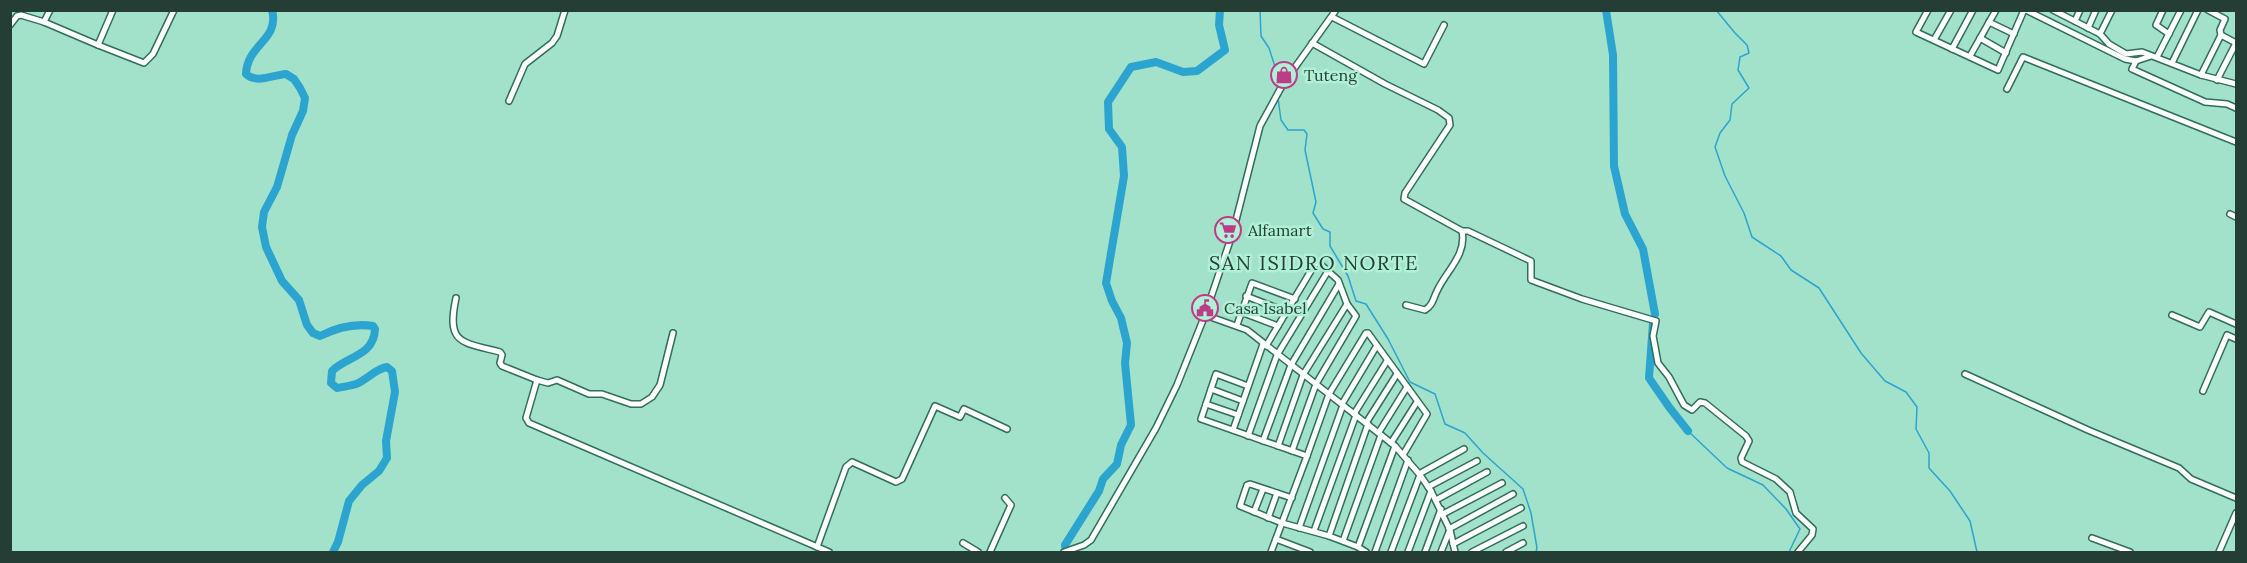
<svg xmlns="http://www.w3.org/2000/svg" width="2247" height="563" font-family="Lora,serif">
<rect width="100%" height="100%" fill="#a3e2ca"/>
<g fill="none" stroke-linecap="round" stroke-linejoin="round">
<g stroke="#2ca4d0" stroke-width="1.5">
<polyline points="1260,10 1261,36 1269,48 1278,76 1278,87"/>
<polyline points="1716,10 1735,33 1747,45 1749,53 1740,57 1738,70 1749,88 1732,104 1730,120 1720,133 1715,147 1725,176 1744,213 1752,237 1781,256 1791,270 1819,288 1861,353 1885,381 1906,392 1917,407 1916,429 1929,453 1929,468 1950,491 1970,521 1977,552"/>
<polyline points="1278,98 1281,120 1288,130 1304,130 1307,134 1305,150 1316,202 1313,213 1323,229 1330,232 1330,246 1348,276 1356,301 1366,304 1388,339 1410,382 1435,394 1445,424 1465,433 1483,453 1523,489 1531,513 1537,548 1536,552"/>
<polyline points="1688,431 1727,468 1763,485 1786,509 1800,529 1789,552"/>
</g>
<g stroke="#2ca4d0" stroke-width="8">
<path d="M 272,10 C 280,40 247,44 246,74 C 256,84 273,75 286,74 L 294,79 L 300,88 L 305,98 L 303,111 L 292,135 L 277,187 L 264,212 L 262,227 L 266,247 L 282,281 L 299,300 L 307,325 L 313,333 L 320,336 C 336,328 354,323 373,326 L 375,329 C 374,356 347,356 332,371 L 331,383 L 337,388 C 343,387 350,386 356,384 C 368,379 375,369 387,367 L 392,371 L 395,392 L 386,441 L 387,458 L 379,471 L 362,485 L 349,501 L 338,542 L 333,552"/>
<polyline points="1606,10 1613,55 1614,166 1625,214 1643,249 1655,314"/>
<polyline points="1653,323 1649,378 1669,407 1688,431"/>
<polyline points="1066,552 1065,545 1099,491 1103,479 1117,464 1121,445 1131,425 1125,363 1127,343 1121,318 1112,301 1106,283 1124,176 1122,147 1109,129 1108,102 1131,67 1156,62 1183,72 1197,71 1225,50 1219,25 1220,10"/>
</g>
<defs>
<g id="minor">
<polyline points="1928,10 1916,32 1998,70 2024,10"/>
<polyline points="2026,10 2125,59 2136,61 2151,56"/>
<polyline points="2053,10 2100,34 2109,44 2126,54 2142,52 2201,75 2236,84"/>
<polyline points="2163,10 2156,25 2169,34"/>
<polyline points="1332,17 1424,64 1444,25"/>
<polyline points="2075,21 2080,10"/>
<polyline points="44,22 50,10"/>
<polyline points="1989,22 2014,34"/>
<polyline points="10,25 17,16 21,15 44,22 98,45 113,10"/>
<polyline points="2088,28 2096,10"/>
<polyline points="2100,34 2112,10"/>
<polyline points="1980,38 2006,53"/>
<polyline points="1934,40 1951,10"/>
<polyline points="1312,43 1385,84 1438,110 1449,118 1450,125 1405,193 1404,199 1462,231 1468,231 1531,261 1531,280 1582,299 1656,321 1653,336 1658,363 1669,377 1684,405 1692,410 1700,402 1705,403 1746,436 1749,441 1741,458 1742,462 1776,479 1790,492 1796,513 1813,529 1812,535 1798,552"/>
<polyline points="98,45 144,63 153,54 174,10"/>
<polyline points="1952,49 1973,10"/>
<polyline points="1970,56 1996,10"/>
<polyline points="2157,57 2181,10"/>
<polyline points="2136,61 2132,69 2205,102 2227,104 2236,108"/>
<polyline points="2172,63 2198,10"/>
<polyline points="2201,75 2221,35 2220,30 2225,19 2208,10"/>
<polyline points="2217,80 2236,43 2221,35"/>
<polyline points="2007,89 2023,57 2236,142"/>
<polyline points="509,101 525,64 552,43 557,36 565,10"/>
<polyline points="2230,214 2236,217"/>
<polyline points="1246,296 1287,312"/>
<path d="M 456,298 C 446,344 461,342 500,352 L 502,355 L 500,363 L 502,366 L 537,380 L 526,418 L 529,423 L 829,552"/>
<path d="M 1406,305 L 1425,310 C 1433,305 1433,299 1437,291 C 1446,271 1467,255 1462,231"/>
<polyline points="1241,312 1278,326"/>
<polyline points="1205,315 1247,330 1395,446 1420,475 1431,491 1450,530 1455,552"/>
<polyline points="2172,315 2200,327 2209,312 2236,324"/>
<polyline points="1237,325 1252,283 1295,299"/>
<polyline points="1266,346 1315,264 1319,263 1338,280 1347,304 1356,316 1316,384 1292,451"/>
<polyline points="1965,374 2088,430 2179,468 2191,479 2236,498"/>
<polyline points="537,380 548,383 557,380 589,394 602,394 631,404 641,404 652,397 660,385 673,333"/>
<polyline points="1248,386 1216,374 1201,419 1307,456 1329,394 1366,333 1368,333 1427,414 1403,455"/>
<polyline points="1211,389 1243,401"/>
<polyline points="2203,391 2227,335 2236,339"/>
<polyline points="1206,404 1238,415"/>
<polyline points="1342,404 1376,347"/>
<polyline points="1354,414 1387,361"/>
<polyline points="1366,423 1397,374"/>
<polyline points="1233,430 1263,344"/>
<polyline points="1379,432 1407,387"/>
<polyline points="1248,436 1277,355 1328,271"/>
<polyline points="1263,441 1291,365 1339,284"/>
<polyline points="1391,443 1417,402"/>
<polyline points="1278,446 1303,375 1347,304"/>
<polyline points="1419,474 1464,449"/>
<polyline points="1428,487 1477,461"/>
<polyline points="1292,498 1250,484 1247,485 1240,506 1282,523 1329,536"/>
<polyline points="1436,500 1487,472"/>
<polyline points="1254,512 1263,489"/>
<polyline points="1443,514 1502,483"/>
<polyline points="1268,518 1277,493"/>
<polyline points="1299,528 1343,405"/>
<polyline points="1449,529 1513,494"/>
<polyline points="1314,531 1356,415"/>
<polyline points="2092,538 2130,552"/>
<polyline points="1276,539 1310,552"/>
<polyline points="1343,541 1381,435"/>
<polyline points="963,543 978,552"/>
<polyline points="1453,544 1521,508"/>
<polyline points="817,547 846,467 852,462 896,482 902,479 935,406 960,417 964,409 1007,429"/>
<polyline points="1358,547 1329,536 1368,424"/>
<polyline points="990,552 1011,505 1005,498"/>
<polyline points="1064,552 1084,545 1091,540 1156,428 1177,385 1205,315 1233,232 1260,126 1283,84 1336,10"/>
<polyline points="1271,552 1307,456"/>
<polyline points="1366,552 1358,547 1395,446"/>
<polyline points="1375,552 1408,460"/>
<polyline points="1391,552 1420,475"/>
<polyline points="1408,552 1431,491"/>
<polyline points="1425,552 1441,509"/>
<polyline points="1441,552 1449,532"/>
<polyline points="1472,552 1523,526"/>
<polyline points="1506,552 1523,543"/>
<polyline points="2219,552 2236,513"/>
</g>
</defs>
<use href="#minor" stroke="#306e59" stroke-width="8"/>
<use href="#minor" stroke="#fff" stroke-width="5"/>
</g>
<defs>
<symbol id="shop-ring" viewBox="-11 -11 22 22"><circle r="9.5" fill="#b0f0d6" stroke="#bd3c87" stroke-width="1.5"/><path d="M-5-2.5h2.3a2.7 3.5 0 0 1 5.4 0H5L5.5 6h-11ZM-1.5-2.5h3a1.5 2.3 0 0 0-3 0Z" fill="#bd3c87"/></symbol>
<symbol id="supermarket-ring" viewBox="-11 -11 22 22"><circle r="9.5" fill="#b0f0d6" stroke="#bd3c87" stroke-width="1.5"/><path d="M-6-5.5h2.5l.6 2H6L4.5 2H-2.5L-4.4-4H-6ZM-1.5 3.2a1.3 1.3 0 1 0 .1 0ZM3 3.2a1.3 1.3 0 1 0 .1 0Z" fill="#bd3c87"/></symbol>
<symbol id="civic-ring" viewBox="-11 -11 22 22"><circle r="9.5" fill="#b0f0d6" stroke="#bd3c87" stroke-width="1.5"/><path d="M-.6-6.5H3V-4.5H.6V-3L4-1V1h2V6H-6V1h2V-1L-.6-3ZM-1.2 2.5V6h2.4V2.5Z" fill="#bd3c87"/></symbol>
</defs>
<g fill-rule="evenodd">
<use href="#shop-ring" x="1269" y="60" width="30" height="30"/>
<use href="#supermarket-ring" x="1213" y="215" width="30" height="30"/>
<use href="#civic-ring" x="1190" y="293" width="30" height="30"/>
</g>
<g text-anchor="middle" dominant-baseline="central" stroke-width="5" stroke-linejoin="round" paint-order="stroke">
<g font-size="16" fill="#243e35" stroke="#b0f0d6" text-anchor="start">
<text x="1304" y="75">Tuteng</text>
<text x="1248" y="230">Alfamart</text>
<text x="1224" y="308">Casa Isabel</text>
</g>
<g font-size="20" letter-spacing="1.5" fill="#243e35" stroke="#b0f0d6">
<text x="1314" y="262">SAN ISIDRO NORTE</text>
</g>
</g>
<rect width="2247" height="563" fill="none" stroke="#243e35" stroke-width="24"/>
</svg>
